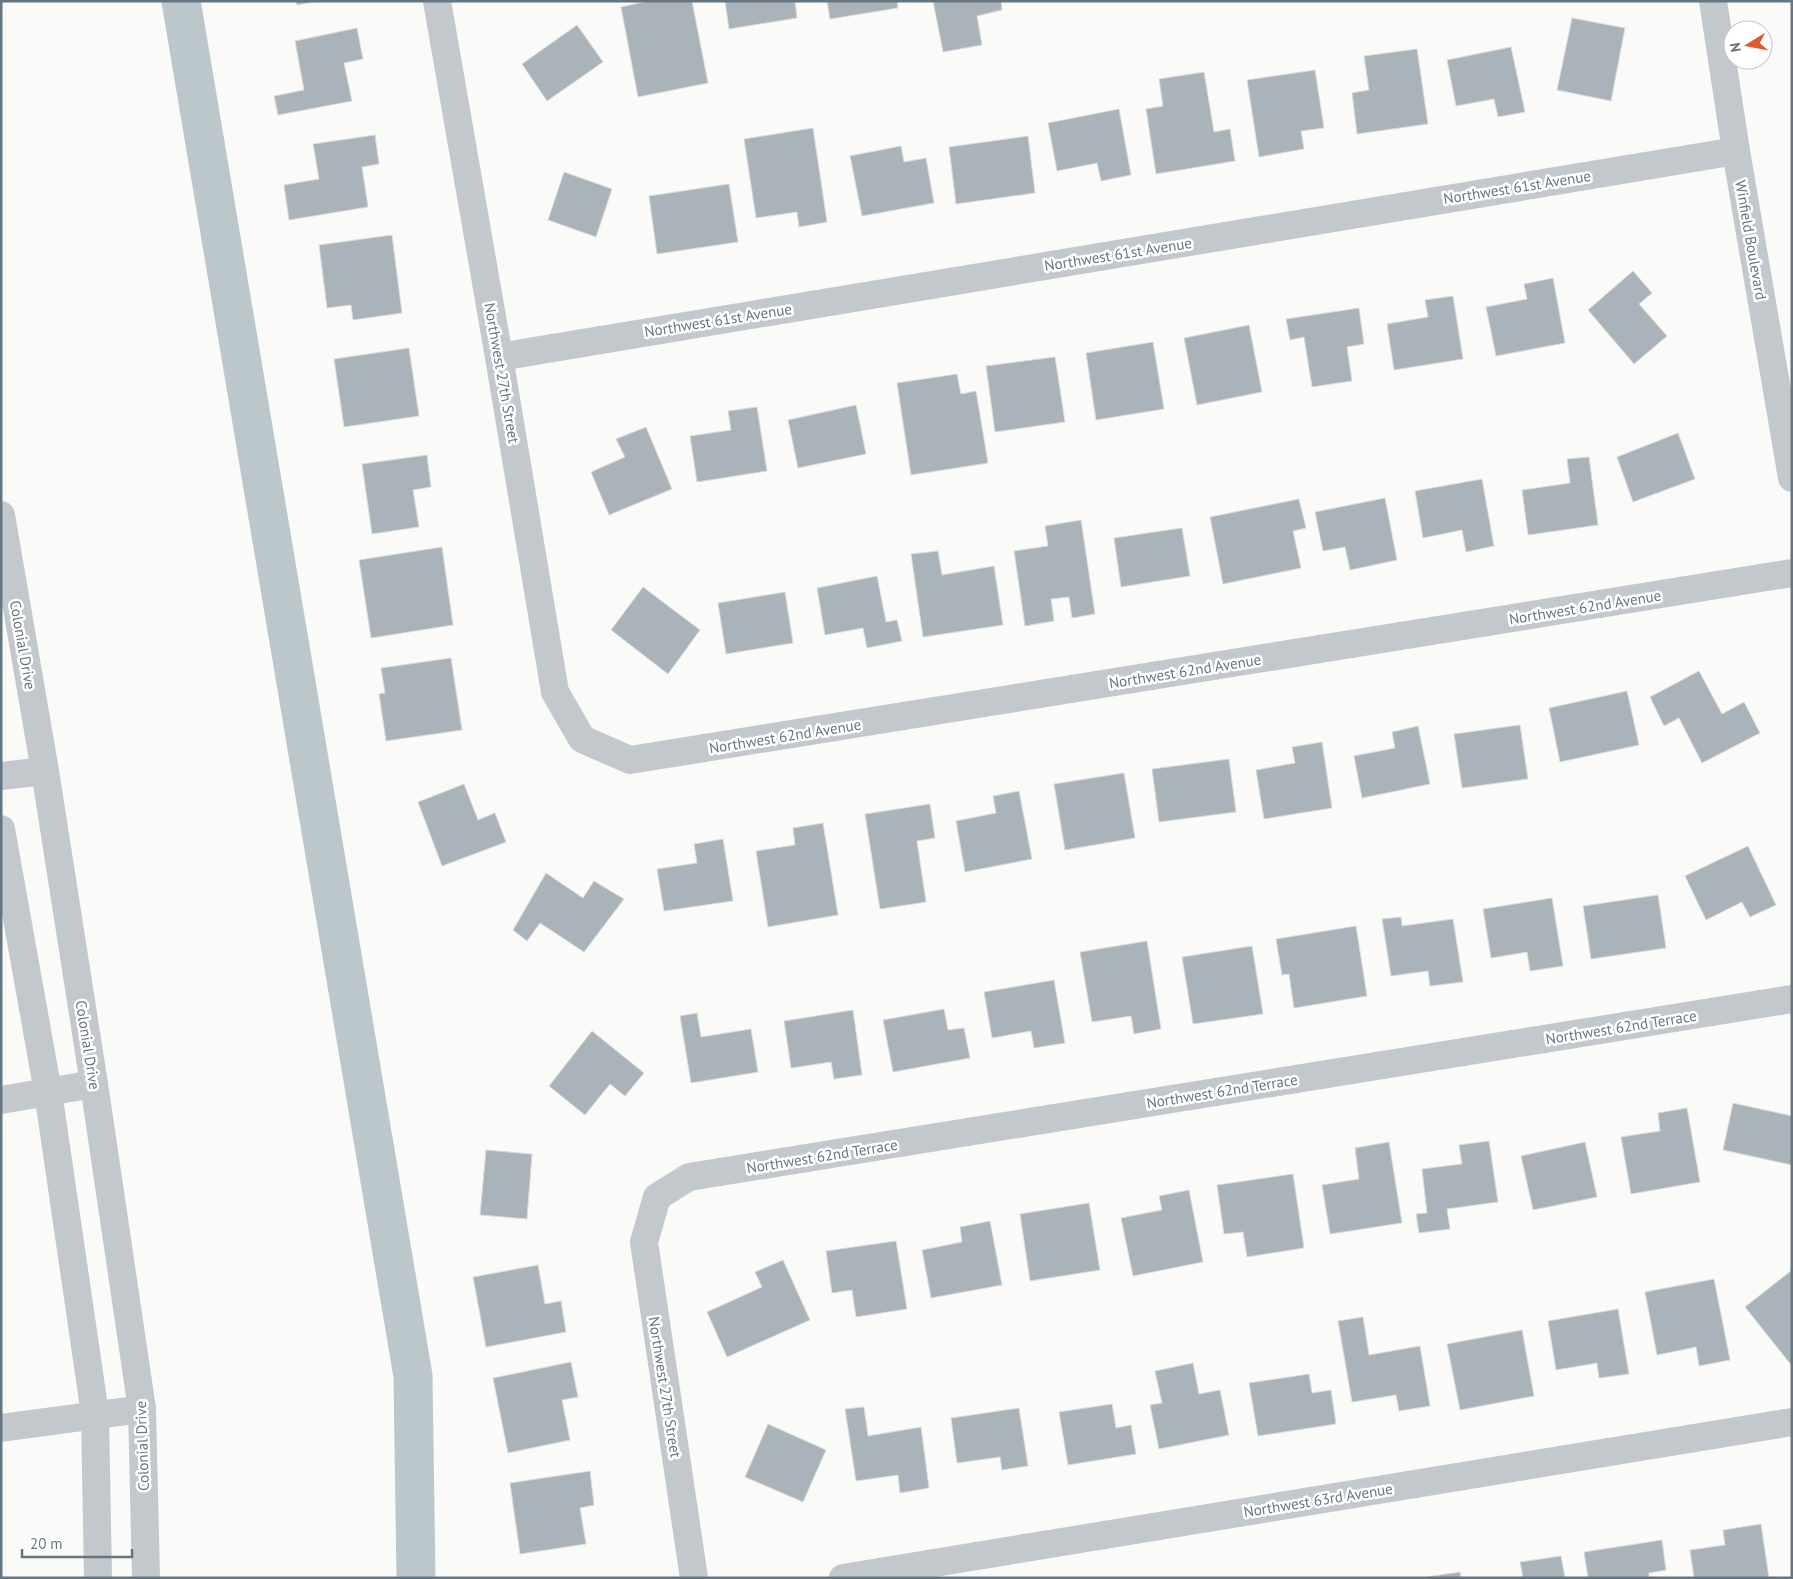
<svg xmlns="http://www.w3.org/2000/svg" width="1793" height="1579" font-family="'PT Sans',sans-serif">
<rect width="100%" height="100%" fill="#fafaf8"/>
<g fill="none" stroke-linecap="round" stroke-linejoin="round">
<polyline stroke="#bbc7cb" stroke-width="39" points="181,1 413,1376 416,1578"/>
</g>
<g fill="#aab3b9" stroke="#dcdcda">
<polygon points="296,1 320,1 297,5"/>
<polygon points="648,1 692,1 708,83 638,97 621,7"/>
<polygon points="725,1 795,1 797,18 729,29"/>
<polygon points="827,1 897,1 898,8 830,19"/>
<polygon points="933,1 1001,1 1002,10 977,16 982,45 943,52"/>
<polygon points="1572,18 1625,28 1611,101 1557,90"/>
<polygon points="577,25 603,62 547,101 522,64"/>
<polygon points="357,28 363,59 344,63 352,101 278,115 274,96 304,90 295,41"/>
<polygon points="1511,47 1525,112 1498,117 1494,99 1456,106 1447,60"/>
<polygon points="1417,49 1428,124 1357,134 1352,93 1369,90 1364,56"/>
<polygon points="1315,70 1324,128 1301,131 1304,149 1259,157 1247,80"/>
<polygon points="1204,72 1214,132 1230,129 1235,161 1156,174 1146,109 1163,106 1159,79"/>
<polygon points="1119,109 1131,175 1101,181 1097,163 1057,171 1048,123"/>
<polygon points="813,128 827,222 799,227 797,212 756,218 744,139"/>
<polygon points="375,135 379,164 362,167 368,207 289,220 284,185 319,179 313,144"/>
<polygon points="1028,136 1035,193 956,204 949,147"/>
<polygon points="901,146 904,162 926,158 934,203 862,216 850,156"/>
<polygon points="564,172 612,189 596,237 548,220"/>
<polygon points="729,184 738,242 657,254 649,196"/>
<polygon points="392,235 402,313 353,320 351,305 327,308 319,245"/>
<polygon points="1633,271 1652,293 1639,304 1667,336 1634,364 1588,310"/>
<polygon points="1553,278 1565,343 1496,356 1486,307 1527,299 1524,284"/>
<polygon points="1453,296 1463,359 1394,370 1387,324 1428,317 1425,300"/>
<polygon points="1359,308 1364,344 1347,347 1352,381 1312,387 1304,337 1290,340 1286,319"/>
<polygon points="1249,325 1262,392 1197,405 1184,338"/>
<polygon points="1153,342 1164,409 1096,420 1086,353"/>
<polygon points="409,348 419,416 344,427 334,359"/>
<polygon points="1055,357 1065,422 995,432 986,366"/>
<polygon points="957,374 961,394 976,391 988,463 911,475 897,383"/>
<polygon points="856,405 866,454 798,468 788,420"/>
<polygon points="757,407 767,471 697,482 690,436 731,430 728,411"/>
<polygon points="646,427 672,489 609,515 591,472 625,457 616,439"/>
<polygon points="1678,433 1695,479 1633,502 1617,457"/>
<polygon points="427,455 431,487 413,490 419,527 372,534 362,464"/>
<polygon points="1589,457 1598,525 1528,535 1522,490 1570,483 1567,459"/>
<polygon points="1482,479 1494,546 1466,552 1462,530 1423,538 1415,491"/>
<polygon points="1385,498 1397,560 1350,570 1345,547 1323,551 1315,512"/>
<polygon points="1299,499 1306,528 1293,531 1301,568 1223,584 1210,517"/>
<polygon points="1081,520 1095,614 1072,618 1069,597 1051,599 1054,621 1025,626 1014,551 1048,546 1045,526"/>
<polygon points="1182,528 1190,576 1121,587 1114,538"/>
<polygon points="442,547 453,625 371,638 359,560"/>
<polygon points="938,551 942,575 994,566 1003,625 923,637 911,554"/>
<polygon points="877,576 886,622 897,620 902,641 867,648 863,628 825,635 817,588"/>
<polygon points="643,587 700,630 668,674 611,630"/>
<polygon points="785,592 793,643 726,654 718,603"/>
<polygon points="451,658 462,730 386,741 379,694 385,693 381,668"/>
<polygon points="1699,671 1722,714 1744,702 1760,733 1702,763 1679,718 1664,726 1650,697"/>
<polygon points="1627,691 1639,745 1560,762 1549,708"/>
<polygon points="1520,725 1528,779 1462,788 1454,734"/>
<polygon points="1418,726 1430,784 1362,798 1354,756 1395,748 1392,732"/>
<polygon points="1322,742 1332,808 1264,819 1256,770 1295,763 1292,747"/>
<polygon points="1229,759 1236,812 1159,822 1152,769"/>
<polygon points="1124,773 1135,838 1065,850 1054,784"/>
<polygon points="464,784 478,820 495,813 506,842 442,866 418,802"/>
<polygon points="1019,791 1032,859 965,872 956,821 996,813 993,796"/>
<polygon points="930,804 935,838 917,841 926,902 880,909 865,814"/>
<polygon points="823,823 838,915 768,927 756,851 795,845 793,828"/>
<polygon points="723,839 733,901 664,911 657,869 697,863 694,844"/>
<polygon points="1748,846 1776,905 1750,917 1742,902 1706,920 1685,876"/>
<polygon points="546,873 583,898 594,881 624,899 584,952 540,923 527,941 513,930"/>
<polygon points="1658,895 1666,948 1591,959 1583,906"/>
<polygon points="1552,898 1563,966 1530,971 1527,952 1491,958 1483,909"/>
<polygon points="1401,917 1402,926 1453,919 1463,982 1430,986 1428,971 1391,976 1382,919"/>
<polygon points="1356,926 1367,996 1294,1008 1289,974 1282,975 1276,939"/>
<polygon points="1147,941 1161,1029 1134,1034 1131,1016 1092,1022 1080,952"/>
<polygon points="1252,946 1263,1014 1193,1024 1182,957"/>
<polygon points="1054,980 1065,1043 1034,1048 1031,1031 992,1038 984,992"/>
<polygon points="944,1009 948,1030 964,1028 970,1058 893,1072 883,1020"/>
<polygon points="853,1010 862,1075 834,1079 831,1062 791,1068 784,1021"/>
<polygon points="697,1013 701,1037 751,1029 758,1072 691,1083 680,1016"/>
<polygon points="592,1031 644,1073 625,1096 610,1084 585,1115 549,1086"/>
<polygon points="1733,1103 1792,1116 1792,1165 1723,1150"/>
<polygon points="1687,1108 1700,1182 1631,1194 1621,1137 1660,1131 1658,1113"/>
<polygon points="1489,1141 1498,1202 1447,1209 1450,1229 1419,1233 1416,1214 1427,1213 1422,1169 1462,1164 1459,1145"/>
<polygon points="1389,1142 1402,1223 1330,1234 1322,1185 1359,1179 1355,1148"/>
<polygon points="1585,1142 1597,1197 1533,1210 1521,1156"/>
<polygon points="486,1150 532,1154 527,1219 480,1215"/>
<polygon points="1293,1174 1304,1248 1247,1257 1243,1232 1224,1234 1217,1185"/>
<polygon points="1189,1190 1203,1262 1133,1276 1121,1218 1162,1210 1159,1196"/>
<polygon points="1089,1203 1100,1270 1030,1281 1020,1214"/>
<polygon points="990,1221 1002,1285 931,1298 922,1250 962,1242 960,1227"/>
<polygon points="896,1241 907,1309 856,1317 852,1290 832,1293 826,1251"/>
<polygon points="783,1260 810,1320 727,1357 707,1312 762,1287 755,1272"/>
<polygon points="538,1265 545,1304 561,1301 566,1332 486,1347 473,1277"/>
<polygon points="1792,1270 1792,1366 1745,1307"/>
<polygon points="1714,1279 1730,1360 1699,1366 1696,1347 1657,1355 1645,1292"/>
<polygon points="1618,1309 1629,1374 1599,1378 1597,1363 1556,1370 1548,1321"/>
<polygon points="1363,1317 1369,1355 1420,1346 1430,1406 1399,1411 1396,1395 1352,1402 1338,1321"/>
<polygon points="1522,1330 1534,1396 1460,1410 1447,1344"/>
<polygon points="571,1362 578,1397 562,1400 570,1440 508,1453 493,1378"/>
<polygon points="1193,1363 1199,1394 1220,1390 1229,1435 1159,1449 1150,1405 1162,1403 1155,1371"/>
<polygon points="1309,1374 1312,1393 1331,1390 1336,1424 1258,1436 1249,1383"/>
<polygon points="1112,1404 1116,1428 1131,1425 1136,1454 1068,1465 1059,1412"/>
<polygon points="864,1407 868,1436 921,1427 929,1488 900,1493 898,1475 856,1481 845,1409"/>
<polygon points="1019,1408 1028,1466 1002,1470 1000,1457 957,1463 951,1418"/>
<polygon points="768,1424 826,1450 803,1502 745,1477"/>
<polygon points="590,1471 594,1505 580,1508 586,1544 520,1554 510,1483"/>
<polygon points="1761,1524 1769,1578 1694,1578 1690,1550 1725,1545 1723,1530"/>
<polygon points="1662,1540 1666,1570 1649,1573 1649,1578 1588,1578 1584,1552"/>
<polygon points="1561,1556 1565,1578 1523,1578 1520,1562"/>
<polygon points="1460,1572 1461,1578 1426,1578 1426,1577"/>
</g>
<g fill="none" stroke-linecap="round" stroke-linejoin="round">
<g stroke="#c3c8cc" stroke-width="28">
<polyline points="437,1 499,357 555,692 582,739 630,760 1792,573"/>
<polyline points="1713,1 1736,151 1792,478"/>
<polyline points="499,357 1736,151"/>
<polyline points="1,515 45,771 94,1084 142,1409 146,1578"/>
<polyline points="1,776 45,771"/>
<polyline points="1,829 48,1092 95,1414 98,1578"/>
<polyline points="1,1100 94,1084"/>
<polyline points="1,1428 142,1409"/>
<polyline points="694,1578 644,1242 657,1197 689,1177 1792,999"/>
<polyline points="843,1578 1792,1422"/>
</g>
</g>
<g text-anchor="middle" dominant-baseline="central" stroke-width="5" stroke-linejoin="round" paint-order="stroke">
<g font-size="15" fill="#657683" stroke="#fff">
<text transform="translate(1517 187) rotate(-9)">Northwest 61st Avenue</text>
<text transform="translate(1751 240) rotate(80)">Winfield Boulevard</text>
<text transform="translate(1118 254) rotate(-9)">Northwest 61st Avenue</text>
<text transform="translate(718 320) rotate(-9)">Northwest 61st Avenue</text>
<text transform="translate(502 373) rotate(80)">Northwest 27th Street</text>
<text transform="translate(1585 607) rotate(-9)">Northwest 62nd Avenue</text>
<text transform="translate(23 645) rotate(80)">Colonial Drive</text>
<text transform="translate(1185 671) rotate(-9)">Northwest 62nd Avenue</text>
<text transform="translate(785 736) rotate(-9)">Northwest 62nd Avenue</text>
<text transform="translate(1621 1027) rotate(-9)">Northwest 62nd Terrace</text>
<text transform="translate(88 1045) rotate(81)">Colonial Drive</text>
<text transform="translate(1222 1091) rotate(-9)">Northwest 62nd Terrace</text>
<text transform="translate(822 1156) rotate(-9)">Northwest 62nd Terrace</text>
<text transform="translate(665 1387) rotate(81)">Northwest 27th Street</text>
<text transform="translate(142 1446) rotate(-92)">Colonial Drive</text>
<text transform="translate(1318 1500) rotate(-9)">Northwest 63rd Avenue</text>
</g>
</g>
<rect width="1793" height="1579" fill="none" stroke="#657683" stroke-width="5"/>
<g transform="translate(1748 45) rotate(260)"><circle r="24" fill="#ffffff" stroke="#c1c8cd"/>
<path d="M0-4L9 19L0 12L-9 19Z" fill="#e4572e"/>
<text y="-8" font-size="14" font-weight="bold" text-anchor="middle" fill="#657683">N</text>
</g>
<path d="M22 1549v8h110v-8" fill="none" stroke="#657683" stroke-width="2.5"/>
<text x="30" y="1549" font-size="15" fill="#657683" stroke="#ffffff" stroke-width="4" paint-order="stroke">20 m</text>
</svg>
